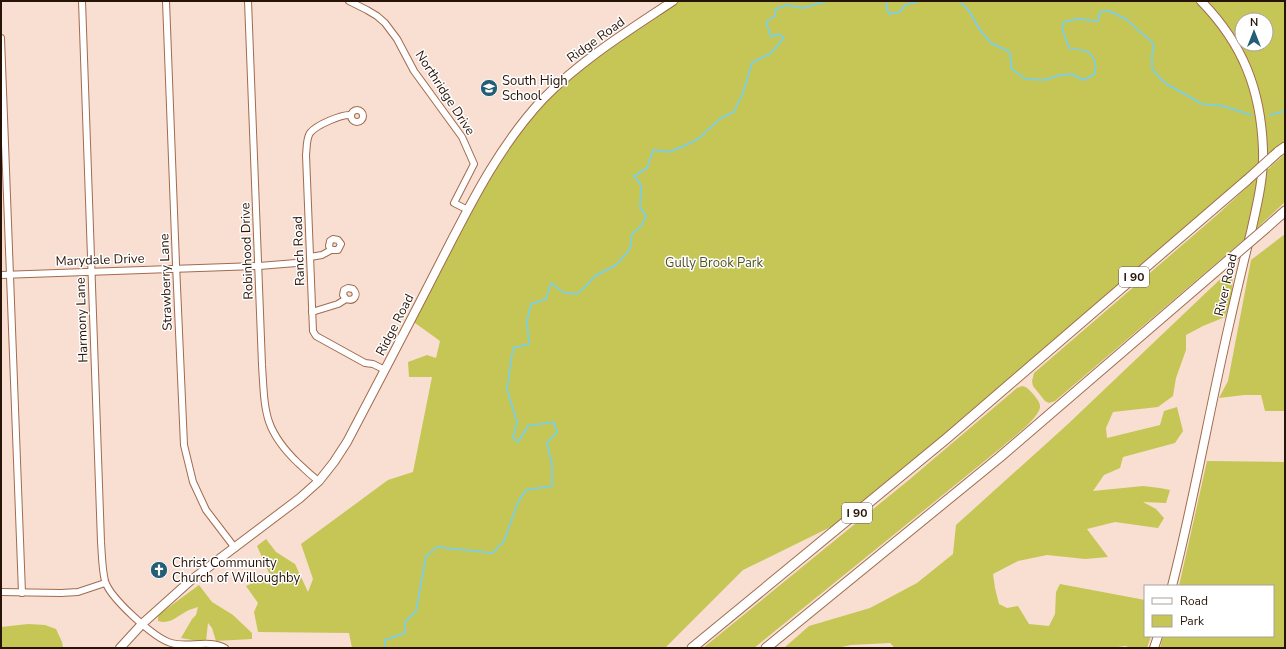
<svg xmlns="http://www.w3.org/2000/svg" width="1286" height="649" font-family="'Nunito Sans',sans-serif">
<rect width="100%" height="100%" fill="#f8dfd2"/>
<g fill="#c5c655" fill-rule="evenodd">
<path d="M 673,1 L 1285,1 L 1285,147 L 853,516 L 743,570 L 665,648 L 352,648 L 349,633 L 258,632 L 254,612 L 258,603 L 246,586 L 270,575 L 257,546 L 266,539 L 276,552 L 295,564 L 308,592 L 313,579 L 301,544 L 388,480 L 413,472 L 432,377 L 409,377 L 408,362 L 427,355 L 436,358 L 440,341 L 411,320 L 497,157 L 572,72 ZM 1242,20 L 1266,20 L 1266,44 L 1242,44 Z"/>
<polygon points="1285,154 1285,202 1255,230 1267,170"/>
<polygon points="1258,177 1247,237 1055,401 1049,403 1045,401 1033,386 1032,381 1034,373 1217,215"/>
<polygon points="1285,234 1285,411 1265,411 1261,395 1244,395 1219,398 1228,381 1251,260"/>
<polygon points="1233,267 1232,297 1225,317 1203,326 1186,335 1186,350 1176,378 1173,396 1158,407 1113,412 1106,428 1107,438 1160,425 1164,411 1177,407 1183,431 1175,443 1123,457 1120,468 1104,475 1093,491 1143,486 1160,488 1170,490 1166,503 1143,502 1156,509 1164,518 1158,528 1115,522 1087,529 1108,557 1085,559 1047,555 1018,561 993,574 995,588 999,604 1007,608 1018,606 1029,624 1049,626 1055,614 1056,592 1060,584 1145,600 1145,636 1151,636 1147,648 1133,648 1125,646 1111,648 895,648 890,643 851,645 837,648 784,648 809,626 870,608 917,583 953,554 956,525 1068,424"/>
<path d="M 1022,386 C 1028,387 1030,391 1034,395 C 1036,398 1040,402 1040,406 C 1041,417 1011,439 1002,447 L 754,648 L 703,648 L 910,479 L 1017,388 Z"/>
<polygon points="1207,461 1285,462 1285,648 1160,648 1163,636 1273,636 1273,586 1179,586"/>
<path d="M 199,585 L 212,602 L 233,615 L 252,633 L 252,639 L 216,641 L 212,628 L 208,623 L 206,641 L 198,641 L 181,638 L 192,619 L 196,615 L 198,607 C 195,608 192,609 189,610 C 178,615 171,625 158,621 L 158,615 Z"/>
<polygon points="28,624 45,625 56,629 62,642 63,648 1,648 1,627"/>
</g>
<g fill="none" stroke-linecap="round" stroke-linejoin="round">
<g stroke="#70d0fc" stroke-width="1.5">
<polyline points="887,1 886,5 889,14 900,12 905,5 920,1"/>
<path d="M 960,1 L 969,11 L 980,30 L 991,43 L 1010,52 L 1011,68 L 1025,79 L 1045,80 L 1060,75 L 1072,74 L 1083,80 L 1094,75 C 1097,68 1096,58 1088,52 C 1084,50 1075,49 1069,48 L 1062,28 L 1064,22 L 1077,19 L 1098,21 L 1100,12 L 1109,11 L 1126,19 L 1154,44 L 1152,54 L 1152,69 L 1165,83 L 1202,104 L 1223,106 L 1251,115"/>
<polyline points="1270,115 1285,111"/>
<polyline points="385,648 385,640 405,633 405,622 416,611 426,556 437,547 493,553 504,541 518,502 526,490 552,486 552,464 547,443 557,432 554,422 528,426 518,442 513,438 517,422 507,389 513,348 529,344 527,321 531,304 546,299 551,283 564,293 577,294 585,287 595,276 616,265 630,249 632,234 642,225 646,215 640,208 641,185 634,176 647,168 653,150 669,152 684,146 698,139 721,118 734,112 743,93 752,63 771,53 784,38 779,34 771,37 766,22 775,16 776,9 787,5 803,8 827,1"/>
</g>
<defs>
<g id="minor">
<path d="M 82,1 L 101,542 C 102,555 102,569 105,581 C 110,598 154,638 171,643 C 188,648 209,639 225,648"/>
<polyline points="166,1 176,264 184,445 193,482 206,510 235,548"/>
<path d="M 248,1 L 262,365 C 265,411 263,429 298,463 C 305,469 311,476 319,481"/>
<polyline points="349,1 367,10 377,16 385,23 397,39 414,71 462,137 474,164 454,203 468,210"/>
<polyline points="1,38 22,593"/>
<circle cx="357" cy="116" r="6"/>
<path d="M 351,115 C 342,114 316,125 310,133 C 306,139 307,148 306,155 L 313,331 L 316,336 L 365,363 L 373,364 L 385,370"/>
<polyline points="310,257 322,255 331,250 338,250 341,244 338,240 333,239 330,241 329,246 331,250"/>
<polyline points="1,275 259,266 296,263"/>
<path d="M 312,312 L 338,304 L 346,299 C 354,302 359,295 353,289 L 348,288 L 344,290 L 343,295 L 346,299"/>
<polyline points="1,592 61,593 78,592 105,583"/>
</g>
<g id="major">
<path d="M 1172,586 C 1194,500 1209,412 1229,325 C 1236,294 1243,263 1251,232 C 1257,205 1264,177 1263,150 C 1261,90 1243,44 1201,1"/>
<path d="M 120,648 L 142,624 L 190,581 L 300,498 L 319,481 L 334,462 L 347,442 C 378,383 409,324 439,265 C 469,207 498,147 543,99 C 581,60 628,31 673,1"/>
<polyline points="1154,648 1158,636"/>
</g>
<g id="highway">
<polyline points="1278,152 1285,147"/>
<polyline points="1266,228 1285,211"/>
<polyline points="692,648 946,439 1247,180"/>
<polyline points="766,648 1000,457 1230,259"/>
</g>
</defs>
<use href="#minor" stroke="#a26b4d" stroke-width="8"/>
<use href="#major" stroke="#a26b4d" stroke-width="10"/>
<use href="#highway" stroke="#a26b4d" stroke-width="11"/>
<use href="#minor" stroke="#fff" stroke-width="6"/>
<use href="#major" stroke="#fff" stroke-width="8"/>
<use href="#highway" stroke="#fff" stroke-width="9"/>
<defs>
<g id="highway-bridge">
<polyline points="1247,180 1278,152"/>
<polyline points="1230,259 1266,228"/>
</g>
</defs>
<use href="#highway-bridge" stroke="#a26b4d" stroke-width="11" stroke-linecap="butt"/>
<use href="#highway-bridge" stroke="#fff" stroke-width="9"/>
</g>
<defs>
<symbol id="school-disc" viewBox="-11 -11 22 22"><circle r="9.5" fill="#235d76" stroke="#fff"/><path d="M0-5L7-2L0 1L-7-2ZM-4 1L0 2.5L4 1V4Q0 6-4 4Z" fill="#fff"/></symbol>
<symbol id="church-disc" viewBox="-11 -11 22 22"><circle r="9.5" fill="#235d76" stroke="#fff"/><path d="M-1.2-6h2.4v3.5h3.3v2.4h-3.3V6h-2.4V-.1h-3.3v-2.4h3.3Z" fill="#fff"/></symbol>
</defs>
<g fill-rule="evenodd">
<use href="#school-disc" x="479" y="78" width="20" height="20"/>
<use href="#church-disc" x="149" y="560" width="20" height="20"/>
</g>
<g text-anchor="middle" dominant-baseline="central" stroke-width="3" stroke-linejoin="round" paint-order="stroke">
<g fill="#fff" stroke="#685a51" stroke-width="1">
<rect x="1119" y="267" width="30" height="20" rx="3"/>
<rect x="842" y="503" width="30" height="20" rx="3"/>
</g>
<g font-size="12" font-weight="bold" fill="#281307">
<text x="1134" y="277">I 90</text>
<text x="857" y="513">I 90</text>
</g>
<g font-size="13" fill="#281307" stroke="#fff">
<text transform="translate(596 40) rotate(-36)">Ridge Road</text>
<text transform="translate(445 93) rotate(57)">Northridge Drive</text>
<text transform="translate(247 251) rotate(-92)">Robinhood Drive</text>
<text transform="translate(299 251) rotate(-92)">Ranch Road</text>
<text transform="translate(100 260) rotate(-2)">Marydale Drive</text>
<text transform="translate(166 282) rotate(-92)">Strawberry Lane</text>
<text transform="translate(1226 285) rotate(-77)">River Road</text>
<text transform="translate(82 320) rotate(-92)">Harmony Lane</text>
<text transform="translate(395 325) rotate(-63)">Ridge Road</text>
</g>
<g font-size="13" fill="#281307" stroke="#fff" text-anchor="start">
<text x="502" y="81">South High<tspan x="502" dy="15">School</tspan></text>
<text x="172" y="563">Christ Community<tspan x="172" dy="15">Church of Willoughby</tspan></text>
</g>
<g font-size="13" fill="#525325" stroke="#fff">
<text x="714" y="263">Gully Brook Park</text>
</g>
</g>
<rect width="1286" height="649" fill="none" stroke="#281307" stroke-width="4"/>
<rect x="1144" y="585" width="130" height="52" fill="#ffffff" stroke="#a9a19c"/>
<rect x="1152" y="598" width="20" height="6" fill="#ffffff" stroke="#a9a19c"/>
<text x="1180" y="605" font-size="12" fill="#281307">Road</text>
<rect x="1152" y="615" width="20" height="12" fill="#c5c655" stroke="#a9a19c"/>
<text x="1180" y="625" font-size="12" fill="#281307">Park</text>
<g transform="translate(1254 32)"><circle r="19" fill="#ffffff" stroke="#a9a19c"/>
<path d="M0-3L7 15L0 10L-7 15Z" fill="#235d76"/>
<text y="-6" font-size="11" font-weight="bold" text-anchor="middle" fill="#281307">N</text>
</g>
</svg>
